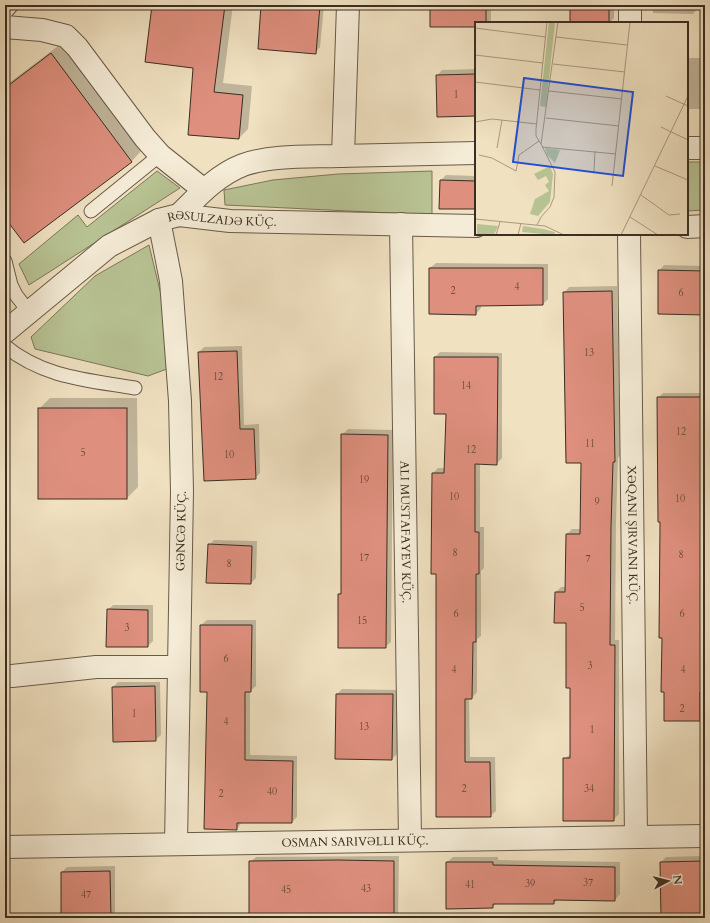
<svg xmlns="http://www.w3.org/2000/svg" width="710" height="923" font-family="Cardo,serif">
<rect width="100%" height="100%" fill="#f0e1c1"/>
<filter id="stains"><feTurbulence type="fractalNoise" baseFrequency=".005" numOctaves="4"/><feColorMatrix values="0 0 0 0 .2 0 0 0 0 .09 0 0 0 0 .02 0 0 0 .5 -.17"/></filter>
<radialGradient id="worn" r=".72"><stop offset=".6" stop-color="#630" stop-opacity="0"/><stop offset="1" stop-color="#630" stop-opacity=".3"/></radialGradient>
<g fill="#b8c394" stroke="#7a785a">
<polygon points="687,162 705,162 705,210 687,211"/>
<polygon points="157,171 180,188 29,285 19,264 78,215 87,227"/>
<polygon points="432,171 432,215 225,205 224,190 273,180 338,174"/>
<polygon points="149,245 163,303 167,369 148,376 35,349 31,337 95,276"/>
</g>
<g fill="#0003">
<polygon points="153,5 233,5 223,83 252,86 248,129 239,138"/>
<polygon points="262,5 324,5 320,47 315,53"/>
<polygon points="431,5 491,5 491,21 489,23 476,23 476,26"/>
<polygon points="571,5 614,5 614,18 609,23 571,23"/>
<polygon points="653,5 698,5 698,8 693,14 653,13"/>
<polygon points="62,43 142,150 132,161 24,242 5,216 5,86"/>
<polygon points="687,58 705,58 704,109 687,109"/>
<polygon points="476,69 476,115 437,76 442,70"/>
<polygon points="446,175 476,176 476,208 440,181"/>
<polygon points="436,263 548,264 548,299 543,304 481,305 481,308 476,314 430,268"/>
<polygon points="664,265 705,266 705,314 659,271"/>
<polygon points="617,286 620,455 618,458 616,521 615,640 619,640 619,814 613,820 564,759 571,754 571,687 567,622 556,592 561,587 566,587 567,534 572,529 582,529 582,462 564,293 569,287"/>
<polygon points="242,346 244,425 259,424 260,473 255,478 199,352 204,347"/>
<polygon points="440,352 502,353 502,458 496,464 480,463 480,527 484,527 484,568 481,571 481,636 477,639 477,692 472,698 469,698 470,757 495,757 496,811 490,816 437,816 437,573 433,473 438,468 445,468 447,413 435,357"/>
<polygon points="663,393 705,393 705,691 704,715 699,720 663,637 658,398"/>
<polygon points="50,398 137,398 138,487 127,498 39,409"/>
<polygon points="348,429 393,430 391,642 385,647 339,647 339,594 342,591 342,435"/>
<polygon points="214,540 257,541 256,578 251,583 209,545"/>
<polygon points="113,605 153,605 153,641 148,646 108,610"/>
<polygon points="207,620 256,620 256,686 250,691 250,755 297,756 297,817 292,822 242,822 237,829 208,691 201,625"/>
<polygon points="118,682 160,682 161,735 155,740 113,687"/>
<polygon points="342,689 398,690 397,754 392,759 337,694"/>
<polygon points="399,856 398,918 250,918 250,862 256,857"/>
<polygon points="705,856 705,918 662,918 661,862 666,857"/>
<polygon points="453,857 498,857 498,860 620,862 620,894 615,900 559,899 554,903 497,903 492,907 447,862"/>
<polygon points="115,866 115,912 110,917 62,917 62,872 67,867"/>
</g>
<g fill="#de8f7e" stroke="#3b2e21">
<polygon points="152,5 225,5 214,92 243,95 239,139 188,135 193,68 145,62"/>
<polygon points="261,5 320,5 316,54 258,49"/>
<polygon points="430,5 486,5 486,23 476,23 476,27 430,27"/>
<rect x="570" y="5" width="39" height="18"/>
<polygon points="51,53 132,162 24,243 5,218 5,88"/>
<polygon points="476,74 476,116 437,117 436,75"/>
<polygon points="440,180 476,181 476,209 439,209"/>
<polygon points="429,268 543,268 543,305 476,306 476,315 429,314"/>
<polygon points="658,270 705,271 705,315 658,314"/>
<polygon points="612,291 615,462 613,462 611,527 610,645 615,645 614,821 563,821 563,758 570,758 570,688 566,688 566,623 554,623 555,592 565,592 566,534 580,534 581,463 566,463 563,292"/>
<polygon points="237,351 240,429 254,429 256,479 204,481 198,352"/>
<polygon points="434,357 498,357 497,465 475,464 475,532 479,532 479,574 476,574 476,642 473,642 472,699 465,699 465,762 490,762 491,817 436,817 436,574 431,574 432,473 444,473 446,414 434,414"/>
<polygon points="657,397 705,397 702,590 705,590 705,692 700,692 700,721 664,721 664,692 661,692 662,638 659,638 660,522 658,522"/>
<rect x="38" y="408" width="89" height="91"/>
<polygon points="341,434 388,435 386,648 338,648 338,594 341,594"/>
<polygon points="208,544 252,546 251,584 206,583"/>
<polygon points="107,609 148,610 148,647 106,647"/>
<polygon points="200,625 252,625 251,692 245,692 245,760 293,761 292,823 237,823 237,830 204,829 207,692 200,692"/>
<polygon points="155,686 156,741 113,742 112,687"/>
<polygon points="336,694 393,694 392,760 335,759"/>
<polygon points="338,860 394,861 394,918 249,918 249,861"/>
<polygon points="705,861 705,918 661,918 660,862"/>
<polygon points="446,862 493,862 493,865 615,867 615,901 554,900 554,904 493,904 493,908 446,909"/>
<polygon points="110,871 111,918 61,918 61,872"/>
</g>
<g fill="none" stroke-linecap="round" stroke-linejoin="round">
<defs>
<g id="lane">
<polyline points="5,13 12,5"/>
<polyline points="91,211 160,155"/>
<polyline points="5,261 11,285 16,295 29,312"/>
<path d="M 5,346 C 44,378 88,380 135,388"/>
</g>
<g id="street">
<polyline points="630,5 630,23"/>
<polyline points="5,27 42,30 66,36 77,47 145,138 160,155 204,190"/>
<polyline points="687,148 705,148"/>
<polyline points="343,156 348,5"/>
<path d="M 179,215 C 198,196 217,175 243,165 C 271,155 310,157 339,156 C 385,155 430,154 476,153"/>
<polyline points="159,220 171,281 180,401 182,491 176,844"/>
<path id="s1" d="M 401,224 L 410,840"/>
<polyline points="687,227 705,226"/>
<path id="s2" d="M 629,234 L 636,837"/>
<path id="s3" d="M 5,332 L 109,246 L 159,220 L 179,215 L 230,221 L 476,226"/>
<polyline points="12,676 96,667 179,667"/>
<path id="s4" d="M 5,847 L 705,836"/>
</g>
</defs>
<use href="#lane" stroke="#685b49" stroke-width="15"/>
<use href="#street" stroke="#685b49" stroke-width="24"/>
<use href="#lane" stroke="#f5ecd7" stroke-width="13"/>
<use href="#street" stroke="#f5ecd7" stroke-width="22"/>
</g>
<g text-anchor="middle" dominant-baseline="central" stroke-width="4" stroke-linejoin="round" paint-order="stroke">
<g font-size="10" fill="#644638">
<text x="456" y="95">1</text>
<text x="517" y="287">4</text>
<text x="453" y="291">2</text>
<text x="681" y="293">6</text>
<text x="589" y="353">13</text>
<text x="218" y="377">12</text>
<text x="466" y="386">14</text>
<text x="681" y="432">12</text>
<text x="590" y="444">11</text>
<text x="471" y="450">12</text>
<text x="83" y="453">5</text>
<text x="229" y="455">10</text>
<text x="364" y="480">19</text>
<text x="454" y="497">10</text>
<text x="680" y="499">10</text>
<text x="597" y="502">9</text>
<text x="455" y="553">8</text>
<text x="681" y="555">8</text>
<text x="364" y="558">17</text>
<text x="588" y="559">7</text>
<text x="229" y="564">8</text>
<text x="582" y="608">5</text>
<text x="456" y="614">6</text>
<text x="682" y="614">6</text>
<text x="362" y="621">15</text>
<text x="127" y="628">3</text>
<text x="226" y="659">6</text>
<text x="590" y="666">3</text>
<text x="454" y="670">4</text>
<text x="683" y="670">4</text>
<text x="682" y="709">2</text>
<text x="134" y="714">1</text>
<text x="226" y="722">4</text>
<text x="364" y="727">13</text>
<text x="592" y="730">1</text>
<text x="464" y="789">2</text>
<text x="589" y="789">34</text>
<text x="272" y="792">40</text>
<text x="221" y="794">2</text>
<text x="588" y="883">37</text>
<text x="530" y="884">39</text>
<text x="470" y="885">41</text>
<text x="366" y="889">43</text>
<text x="286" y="890">45</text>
<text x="86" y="895">47</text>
</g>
<g font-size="12" fill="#3b2e21" stroke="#f5ecd7">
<text stroke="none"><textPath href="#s3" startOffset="255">RƏSULZADƏ KÜÇ.</textPath></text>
<text transform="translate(181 531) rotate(-89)">GƏNCƏ KÜÇ.</text>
<text stroke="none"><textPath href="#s1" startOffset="308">ALI MUSTAFAYEV KÜÇ.</textPath></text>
<text stroke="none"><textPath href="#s2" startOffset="301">XƏQANI ŞIRVANI KÜÇ.</textPath></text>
<text stroke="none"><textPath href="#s4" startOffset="350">OSMAN SARIVƏLLI KÜÇ.</textPath></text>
</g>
</g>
<g transform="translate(475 22)">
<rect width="213" height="213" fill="#f0e1c1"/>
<path d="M 74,0 L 80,0 L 71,85 L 65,84 ZM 70,126 L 85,128 L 80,141 L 72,133 ZM 75,144 L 78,152 L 75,180 L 63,194 L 55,192 L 60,177 L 74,169 L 70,163 L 74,160 L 71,154 L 63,158 L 59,152 ZM 2,202 L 23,204 L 19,213 L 2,213 ZM 48,204 L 68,207 L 80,210 L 79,213 L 47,210 Z" fill="#b8c394"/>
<path fill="none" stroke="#a89981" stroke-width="1" d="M 0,6 L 71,15M 81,15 L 152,23M 0,33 L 68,41M 78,42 L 150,50M 0,60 L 65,68M 74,69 L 147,77M 191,74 L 213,84M 71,96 L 144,104M 0,100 L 17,97 L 62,102M 186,105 L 213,118M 66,122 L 61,114 L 61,107 L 72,0M 67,125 L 141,132M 22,126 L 27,98M 4,133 L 17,136 L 41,149 L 44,133 L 64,119M 180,144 L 213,158M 119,149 L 120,129M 137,164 L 155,0M 166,173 L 194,193 L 205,192M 155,195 L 183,213M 0,197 L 70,204 L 89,213M 62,203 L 66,195 L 75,185 L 79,175 L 80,150 L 66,122 L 83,0M 21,213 L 25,200M 43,213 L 46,201M 146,213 L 213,74"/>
<path fill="#1d4ed8" fill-opacity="0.15" stroke="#1d4ed8" stroke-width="2" d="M 49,56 L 158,70 L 148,154 L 38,140 Z"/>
<rect width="213" height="213" fill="none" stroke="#3b2e21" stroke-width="2"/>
</g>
<rect width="710" height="923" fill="none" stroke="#f0e1c1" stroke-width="20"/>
<rect x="6" y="6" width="698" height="911" fill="none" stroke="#3b2e21" stroke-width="2"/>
<rect x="10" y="10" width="690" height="903" fill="none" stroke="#3b2e21"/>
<g transform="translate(668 881) rotate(83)" stroke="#f5ecd7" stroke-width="3" paint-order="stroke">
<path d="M0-3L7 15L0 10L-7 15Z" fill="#3b2e21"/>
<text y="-6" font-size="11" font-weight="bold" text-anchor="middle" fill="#3b2e21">N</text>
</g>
<rect width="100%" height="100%" filter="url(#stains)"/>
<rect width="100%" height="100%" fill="url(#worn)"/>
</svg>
